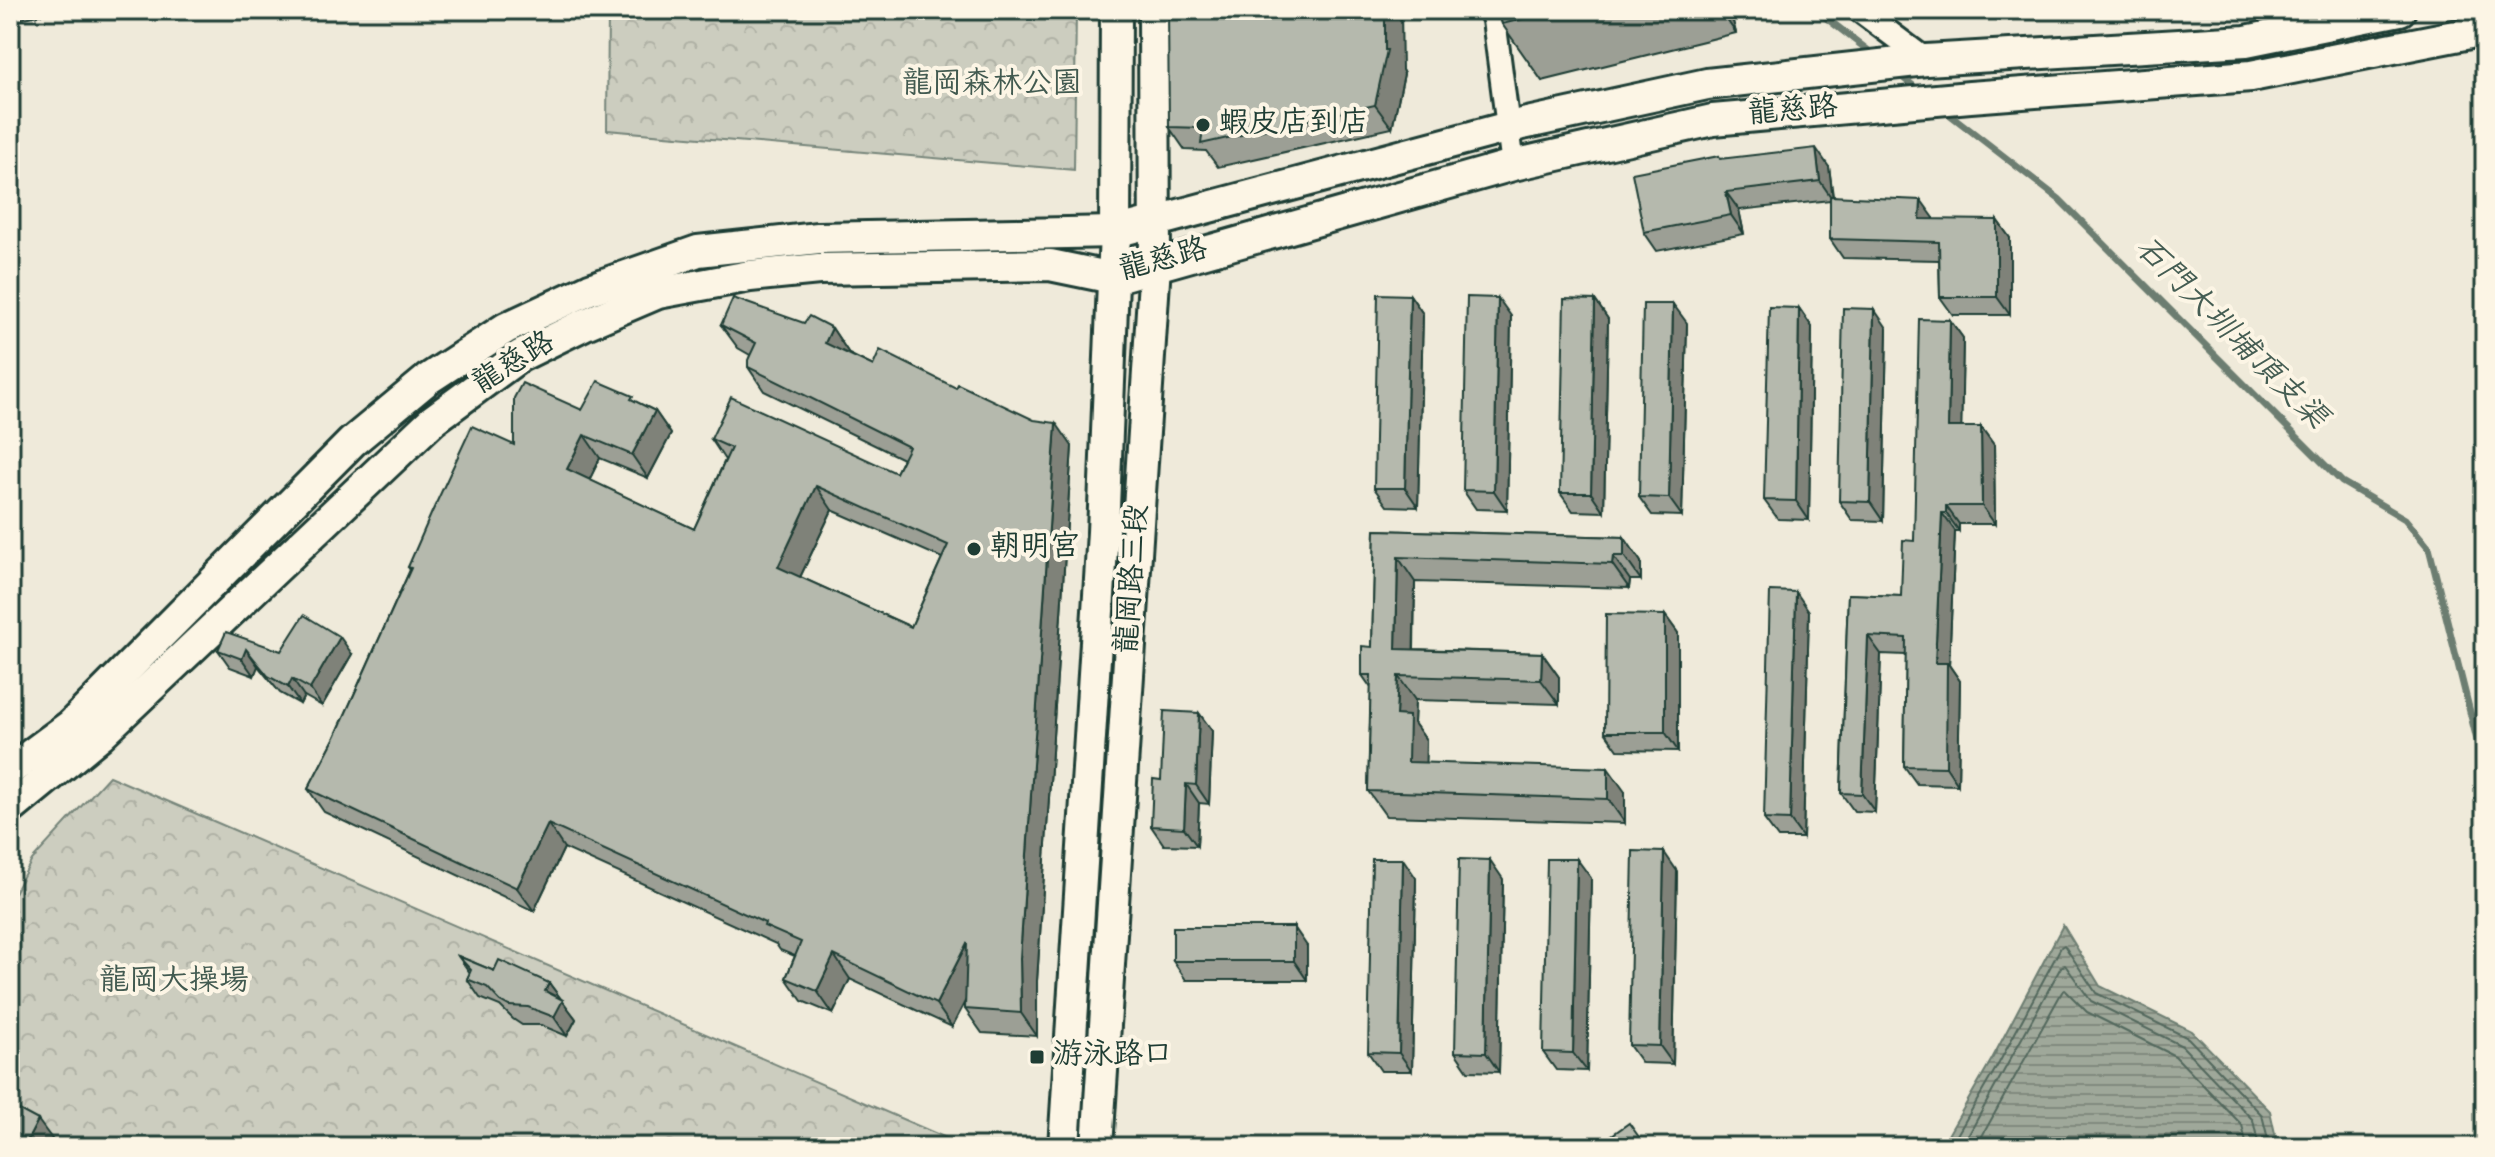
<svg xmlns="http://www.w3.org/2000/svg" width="2495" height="1157" font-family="Dekko,'LXGW WenKai TC',sans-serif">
<defs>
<pattern id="park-crowns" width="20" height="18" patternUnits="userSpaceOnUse" patternTransform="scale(2)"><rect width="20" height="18" fill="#cccdbf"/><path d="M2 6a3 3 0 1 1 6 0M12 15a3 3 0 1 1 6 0" fill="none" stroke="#afb1a5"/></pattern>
<pattern id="water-rules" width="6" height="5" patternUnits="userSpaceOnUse" patternTransform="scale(2)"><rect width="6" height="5" fill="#9fa89a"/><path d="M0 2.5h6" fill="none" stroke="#818a7e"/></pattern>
</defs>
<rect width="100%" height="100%" fill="#efeada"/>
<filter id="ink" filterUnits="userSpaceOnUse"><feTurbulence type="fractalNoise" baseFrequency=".0125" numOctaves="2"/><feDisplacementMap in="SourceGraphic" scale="16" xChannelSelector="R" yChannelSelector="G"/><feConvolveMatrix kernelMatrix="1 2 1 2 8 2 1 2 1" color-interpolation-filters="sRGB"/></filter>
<g filter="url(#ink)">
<g fill="url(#park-crowns)" stroke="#76857a" stroke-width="2">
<polygon points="608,10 1076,10 1074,170 607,130"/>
<polygon points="109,776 967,1147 10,1147 10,900 32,860"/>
</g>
<polygon fill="url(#water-rules)" stroke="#6c7d71" stroke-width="2" points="2063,925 2100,986 2192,1031 2270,1111 2278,1147 1928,1147 1944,1142 1992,1059"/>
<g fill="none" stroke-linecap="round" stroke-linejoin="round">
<g stroke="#52685d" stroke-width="2">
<polyline points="1950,1147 1999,1063 2061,947 2064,945 2096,993 2188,1038 2262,1115 2270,1147"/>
<polyline points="1962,1147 2061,967 2065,965 2091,1001 2182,1046 2253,1120 2259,1147"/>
<polyline points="1976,1147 2062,992 2065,990 2087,1012 2175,1056 2242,1125 2247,1147"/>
</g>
<g stroke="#6c7d71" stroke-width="7">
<polyline points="1816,10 1874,55"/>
<polyline points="1897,73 1921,92"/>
<polyline points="1944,110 2059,199 2342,482 2405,519 2429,548 2485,772"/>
</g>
<defs>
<g id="street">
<polyline points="1490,10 1494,20 1513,165"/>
<polyline points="1859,10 1926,60"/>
</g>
<g id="secondary">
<polyline points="10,770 71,725 352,442 428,379 506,328 590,289 698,251 818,238 1115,232 1509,127 1707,84 1926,60 2246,41 2400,10"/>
<polyline points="10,809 100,735 433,420 520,356 583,325 658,293 750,276 819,269 1050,265 1113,278 1513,165 1713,120 1970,97 2251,76 2485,30"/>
<polyline points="1064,1147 1103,532 1115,232 1116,10"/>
<polyline points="1097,1147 1155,265 1154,10"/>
</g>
</defs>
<use href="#street" stroke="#1f3d34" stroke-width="28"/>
<use href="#secondary" stroke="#1f3d34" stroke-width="36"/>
<use href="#street" stroke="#fcf5e5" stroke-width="22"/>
<use href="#secondary" stroke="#fcf5e5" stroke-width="30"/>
</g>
<g fill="#9c9f95" stroke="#1f3d34" stroke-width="2" fill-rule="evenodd">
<polygon points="10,10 60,10 12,21 10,17"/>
<polygon points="1498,10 1730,10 1736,33 1542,81 1502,24"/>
<polygon points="1402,70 1404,74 1392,128 1218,167 1206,151 1185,150 1169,127"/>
<polygon points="1719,156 1721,159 1829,167 1833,196 1934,218 1934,220 1997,220 2010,238 2010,315 1953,315 1940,297 1939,260 1843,258 1830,239 1830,200 1739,210 1744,234 1657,251 1644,232"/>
<polygon points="1410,295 1423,314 1418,507 1387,506 1374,488"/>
<polygon points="1595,300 1608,319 1604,512 1573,511 1560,493"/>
<polygon points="1799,308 1812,327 1809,520 1778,519 1764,500"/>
<polygon points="1511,316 1507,510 1476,509 1463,490"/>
<polygon points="1950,320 1963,338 1961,427 1981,427 1994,445 1995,524 1959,524 1959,531 1955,531 1949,665 1960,681 1958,785 1917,784 1904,766 1906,655 1881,654 1875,812 1854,811 1841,793 1848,594 1901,596 1914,541"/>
<path d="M 804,323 L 832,328 L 848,352 L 847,353 L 873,366 L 956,388 L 1072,446 L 1037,981 L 1037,1036 L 982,1033 L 965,1009 L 966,1001 L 952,1027 L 850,979 L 833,1014 L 802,1001 L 786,978 L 795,956 L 780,950 L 776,944 L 564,848 L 534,911 L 324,812 L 308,789 L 335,737 L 410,570 L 408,567 L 514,445 L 582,410 L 638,403 L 655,411 L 671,434 L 648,478 L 600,458 L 589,480 L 694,529 L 725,460 L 711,439 L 896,473 L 903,459 L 764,391 L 748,367 L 750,355 L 738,348 L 721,325 ZM 832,510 L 942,558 L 911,627 L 800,577 Z"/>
<polygon points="1687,323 1682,516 1652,515 1639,497"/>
<polygon points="1887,328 1883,521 1852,520 1839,501"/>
<polygon points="1375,530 1624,537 1641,562 1641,580 1630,580 1629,588 1415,582 1414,649 1542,653 1559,677 1559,704 1415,700 1414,723 1426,740 1425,763 1625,792 1625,823 1386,816 1368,791 1371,688 1362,675 1372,647"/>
<polygon points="1809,611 1803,838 1778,838 1764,819"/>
<polygon points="1665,615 1678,633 1678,751 1618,750 1605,732"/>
<polygon points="218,650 281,651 352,654 322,706 304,696 300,704 280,693 258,666 254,676 230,667"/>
<polygon points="1199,713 1212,731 1209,804 1199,803 1197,846 1164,845 1151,826 1161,780"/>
<polygon points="1677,871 1673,1064 1642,1063 1629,1045"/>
<polygon points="1416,878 1412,1071 1381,1071 1368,1052"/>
<polygon points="1591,878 1587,1071 1556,1070 1543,1052"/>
<polygon points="1503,879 1499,1072 1468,1071 1455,1052"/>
<polygon points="1307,946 1307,980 1186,980 1173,961"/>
<polygon points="458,956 494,971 549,983 576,1019 567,1036 541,1025 522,1025 513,1019 500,1006 480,998 467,979 470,973"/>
</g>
<g fill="#7f8279" stroke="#1f3d34" stroke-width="2">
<polygon points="1385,10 1401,10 1402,70 1404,74 1392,128 1375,105 1385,50"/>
<polygon points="1720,10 1730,10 1736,33"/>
<polygon points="1816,148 1829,167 1833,200 1820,181"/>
<polygon points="1726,192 1739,210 1744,234 1731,215"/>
<polygon points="1921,200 1934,218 1933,238 1920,219"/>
<polygon points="1997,220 2010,238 2010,315 1997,297"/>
<polygon points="1410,295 1423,314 1418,507 1405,488"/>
<polygon points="1498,298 1511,316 1507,510 1494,491"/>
<polygon points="1595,300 1608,319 1604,512 1591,493"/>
<polygon points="1673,304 1687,323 1682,516 1669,498"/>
<polygon points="1799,308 1812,327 1809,520 1796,501"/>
<polygon points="1874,309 1887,328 1883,521 1870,502"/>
<polygon points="1950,320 1963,338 1961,445 1948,427"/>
<polygon points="832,328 848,352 841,366 825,343"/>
<polygon points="655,411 671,434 648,478 632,455"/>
<polygon points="1056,423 1072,446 1037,981 1037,1036 1021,1013 1020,958"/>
<polygon points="1981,427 1994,445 1995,524 1982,506"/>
<polygon points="584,435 600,458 583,493 567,469"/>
<polygon points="816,486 832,510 794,590 778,567"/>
<polygon points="1946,506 1959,524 1959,531 1946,513"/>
<polygon points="1942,513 1955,531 1949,665 1960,681 1958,785 1946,767 1935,663"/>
<polygon points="1624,537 1641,562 1641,580 1624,556"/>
<polygon points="1613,556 1630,580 1629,588 1612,564"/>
<polygon points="1398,557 1415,582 1413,673 1396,649"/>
<polygon points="1796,592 1809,611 1803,838 1790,820"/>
<polygon points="1665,615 1678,633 1678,751 1665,732"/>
<polygon points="1868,636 1881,654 1875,812 1862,794"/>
<polygon points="340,637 352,654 322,706 310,689"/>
<polygon points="246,649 258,666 254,676 242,659"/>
<polygon points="1542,653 1559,677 1559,704 1541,680"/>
<polygon points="1398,676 1415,700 1414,723 1426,740 1425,786 1408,762 1396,715"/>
<polygon points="292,679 304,696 300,704 288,687"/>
<polygon points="1199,713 1212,731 1209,804 1196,785"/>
<polygon points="1608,768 1625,792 1625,823 1608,799"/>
<polygon points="1186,784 1199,803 1197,846 1184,828"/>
<polygon points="548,824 564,848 534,911 517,888"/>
<polygon points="1664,852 1677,871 1673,1064 1660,1046"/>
<polygon points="1403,859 1416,878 1412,1071 1399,1053"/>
<polygon points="1577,859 1591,878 1587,1071 1573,1053"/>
<polygon points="1490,860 1503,879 1499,1072 1486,1053"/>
<polygon points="1294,927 1307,946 1307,980 1294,961"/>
<polygon points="967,943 983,966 952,1027 936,1004"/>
<polygon points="834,955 850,979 833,1014 817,991"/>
<polygon points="549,983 576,1019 567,1036 554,1017 545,991"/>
<polygon points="38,1120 55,1143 53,1147 24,1147"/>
</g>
<g fill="#b5b9ad" stroke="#1f3d34" stroke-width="2" fill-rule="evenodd">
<polygon points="1168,10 1385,10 1385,50 1387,50 1375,105 1201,144 1203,128 1169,127"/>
<polygon points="1498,10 1559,10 1502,24"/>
<polygon points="1816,148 1820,181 1726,192 1731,215 1644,232 1632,173 1719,156 1720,159"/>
<polygon points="1830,196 1921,200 1920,219 1997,220 1997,297 1940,297 1939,242 1830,239"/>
<polygon points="1378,294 1410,295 1405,488 1374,488"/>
<polygon points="1467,297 1498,298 1494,491 1463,490"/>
<path d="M 733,298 L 804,323 L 809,316 L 832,328 L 825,343 L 873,366 L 880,350 L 956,388 L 958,384 L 1034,420 L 1056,423 L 1020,958 L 1021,1013 L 965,1009 L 967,943 L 936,1004 L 834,955 L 817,991 L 786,978 L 801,942 L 764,926 L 765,923 L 548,824 L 517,888 L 308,789 L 335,737 L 411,568 L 408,567 L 432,512 L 472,426 L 514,445 L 514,398 L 522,383 L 582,410 L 598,381 L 633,396 L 631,399 L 655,411 L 632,455 L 584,435 L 567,469 L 694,529 L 731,448 L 711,439 L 731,397 L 896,473 L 909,447 L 748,367 L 748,360 L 756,343 L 721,325 ZM 816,486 L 948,545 L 911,627 L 778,567 Z"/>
<polygon points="1564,299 1595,300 1591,493 1560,493"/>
<polygon points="1643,304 1673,304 1669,498 1639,497"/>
<polygon points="1769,307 1799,308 1796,501 1764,500"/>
<polygon points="1843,308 1874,309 1870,502 1839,501"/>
<polygon points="1919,319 1950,320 1948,427 1981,427 1982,506 1946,506 1946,513 1942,513 1935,663 1947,663 1946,767 1904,766 1906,638 1868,636 1862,794 1841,793 1848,594 1901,596 1903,540 1914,541"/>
<polygon points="1375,530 1624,537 1624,556 1613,556 1612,564 1398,557 1396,649 1542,653 1541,680 1398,676 1396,715 1409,716 1408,762 1608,768 1608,799 1368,791 1371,675 1362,675 1362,646 1372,647"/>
<polygon points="1770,591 1796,592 1790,820 1764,819"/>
<polygon points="1606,614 1665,615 1665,732 1605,732"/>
<polygon points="304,615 340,637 310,689 292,679 288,687 268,676 246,649 242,659 218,650 226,632 281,651"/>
<polygon points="1164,711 1199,713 1196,785 1186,784 1184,828 1151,826 1153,779 1161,780"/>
<polygon points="1633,851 1664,852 1660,1046 1629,1045"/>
<polygon points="1372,859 1403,859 1399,1053 1368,1052"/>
<polygon points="1459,859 1490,860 1486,1053 1455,1052"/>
<polygon points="1547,859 1577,859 1573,1053 1543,1052"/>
<rect x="1173" y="927" width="121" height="34"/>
<polygon points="458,956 494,971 499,960 549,983 545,991 563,1000 554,1017 528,1007 509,1006 500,1001 487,987 467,979 471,970"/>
<polygon points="10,1105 38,1120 24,1147 10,1147"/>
<polygon points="1629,1123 1646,1147 1595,1147"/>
</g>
</g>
<g fill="#1f3d34" stroke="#fcf5e5" stroke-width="3">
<circle cx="1203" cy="125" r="8"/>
<circle cx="974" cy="549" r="8"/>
<rect x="1029" y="1049" width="16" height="16" rx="4"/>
</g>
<g text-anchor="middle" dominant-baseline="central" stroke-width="8" stroke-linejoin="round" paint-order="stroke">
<g font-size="30" fill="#425a50" stroke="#fcf5e5">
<text x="992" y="86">龍岡森林公園</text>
<text x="174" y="983">龍岡大操場</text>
</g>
<g font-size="30" fill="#1f3d34" stroke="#fcf5e5">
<text transform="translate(1793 113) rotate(-5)">龍慈路</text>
<text transform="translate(1164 262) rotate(-15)">龍慈路</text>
<text transform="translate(515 365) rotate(-32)">龍慈路</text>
<text transform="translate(1135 579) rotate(-86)">龍岡路三段</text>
</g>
<g font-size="30" fill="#1f3d34" stroke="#fcf5e5" text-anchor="start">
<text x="1219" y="125">蝦皮店到店</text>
<text x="990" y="549">朝明宮</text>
<text x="1053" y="1057">游泳路口</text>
</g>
<g font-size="32" font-style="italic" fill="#455d53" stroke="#fcf5e5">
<text transform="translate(2229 335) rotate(45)">石門大圳埔頂支渠</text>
</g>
</g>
<rect width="2495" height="1157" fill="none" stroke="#fcf5e5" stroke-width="40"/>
<rect x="20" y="20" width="2455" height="1117" fill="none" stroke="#1f3d34" stroke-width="3" filter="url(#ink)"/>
</svg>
